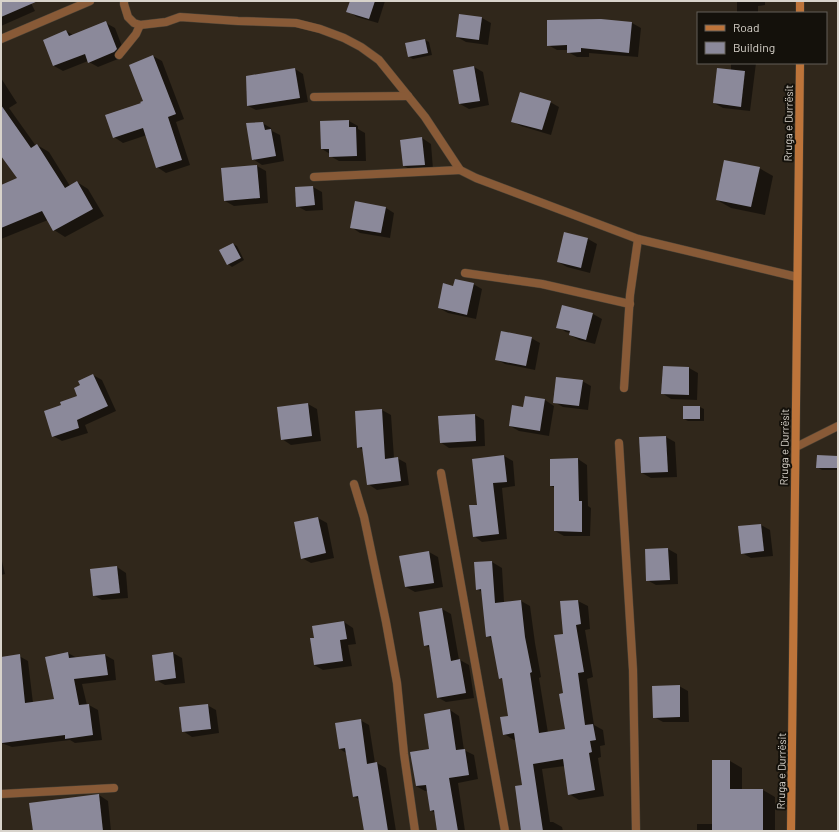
<svg xmlns="http://www.w3.org/2000/svg" width="839" height="832" font-family="Barlow,sans-serif">
<rect width="100%" height="100%" fill="#30271b"/>
<g fill="#0007">
<polygon points="1,1 30,1 35,11 1,26"/>
<polygon points="351,1 385,1 378,23 357,17 348,11"/>
<polygon points="737,1 765,1 765,5 758,6 758,13 737,13"/>
<polygon points="460,15 482,18 491,23 488,45 466,42 457,37"/>
<polygon points="601,20 632,23 641,28 638,57 589,53 589,57 577,57 568,52 568,50 557,50 548,45"/>
<polygon points="106,23 115,28 125,54 123,57 98,67 89,62 88,61 63,71 54,66 44,40 66,31 73,35"/>
<polygon points="425,40 429,42 432,55 413,59 409,57"/>
<polygon points="153,56 162,61 184,119 176,122 190,165 166,173 157,167 147,135 123,143 114,137 144,102"/>
<polygon points="731,63 756,63 750,111 723,108 714,103 731,70"/>
<polygon points="474,67 483,72 489,105 469,109 460,104"/>
<polygon points="295,69 303,74 308,102 256,110 248,106 247,77"/>
<polygon points="1,78 17,103 9,108 36,146 37,145 49,152 70,186 77,182 88,189 104,216 65,237 54,230 48,220 1,239 1,186 18,179 1,154"/>
<polygon points="550,102 559,107 551,135 521,126 512,121"/>
<polygon points="349,121 358,126 358,129 365,133 366,161 339,161 330,156 330,154 322,149"/>
<polygon points="262,123 271,128 272,131 280,135 284,161 262,165 253,159"/>
<polygon points="422,138 431,144 433,169 413,171 404,166"/>
<polygon points="257,166 266,171 268,203 234,206 225,201"/>
<polygon points="759,168 773,176 765,215 731,208 717,200"/>
<polygon points="313,187 322,192 323,210 306,211 297,206"/>
<polygon points="386,208 394,213 390,238 360,233 351,227"/>
<polygon points="565,233 588,239 597,244 590,273 567,267 558,262"/>
<polygon points="233,244 237,246 244,260 232,267 228,264"/>
<polygon points="473,284 482,289 476,319 448,313 439,308 454,287"/>
<polygon points="593,314 602,319 595,344 579,340 570,335 570,333 566,332 558,327"/>
<polygon points="531,338 540,343 535,370 505,364 496,359"/>
<polygon points="664,367 689,368 698,373 697,400 671,399 662,393"/>
<polygon points="93,375 102,380 116,411 85,425 88,433 62,441 53,436 62,406 78,396"/>
<polygon points="582,381 591,386 588,410 563,407 554,402"/>
<polygon points="545,400 554,406 549,436 519,431 510,426 524,408"/>
<polygon points="308,404 317,409 321,441 291,445 282,439 278,407"/>
<polygon points="700,407 704,409 704,421 688,421 684,419"/>
<polygon points="382,410 391,415 394,458 397,458 406,463 409,485 377,490 368,484 363,450 358,447 356,412"/>
<polygon points="475,415 484,420 485,446 449,448 440,442"/>
<polygon points="666,437 675,442 677,477 651,478 642,473"/>
<polygon points="504,456 513,461 515,486 502,488 507,539 482,542 474,536 478,505"/>
<polygon points="838,457 838,470 822,470 817,467"/>
<polygon points="578,459 587,465 588,506 591,508 590,536 564,536 555,531 555,488 551,486"/>
<polygon points="318,518 327,523 334,558 311,563 302,558 295,523"/>
<polygon points="761,525 770,530 773,556 751,558 742,553 740,527"/>
<polygon points="668,549 677,554 678,584 656,585 647,580 646,550"/>
<polygon points="429,552 438,557 443,587 415,592 406,587"/>
<polygon points="1,557 5,574 1,575"/>
<polygon points="492,562 502,568 504,602 521,601 530,606 535,643 541,677 539,678 548,733 566,730 564,634 561,602 578,601 588,606 590,629 585,630 593,677 587,679 594,725 603,730 605,745 600,746 601,757 598,758 604,796 579,800 569,794 565,766 542,769 550,822 553,822 562,827 563,831 521,831 523,786 516,739 514,740 504,734 509,717 504,680 500,678 493,639 487,636 482,592 477,589 475,563"/>
<polygon points="117,567 126,573 128,598 102,600 93,595 91,570"/>
<polygon points="442,609 451,614 459,660 460,660 469,665 474,698 446,702 437,697 430,648 425,645 420,612"/>
<polygon points="344,622 353,628 356,644 348,645 352,666 323,670 314,665 315,638"/>
<polygon points="68,653 77,658 105,655 114,660 116,680 82,684 87,705 89,705 98,710 102,740 75,743 70,740 12,747 1,743 1,658 19,656 28,661 33,703 55,700"/>
<polygon points="173,653 182,658 185,683 165,685 156,680"/>
<polygon points="679,686 688,691 689,722 663,722 654,717"/>
<polygon points="207,705 216,710 219,733 192,737 183,731"/>
<polygon points="450,710 459,716 464,750 474,755 478,779 458,783 465,831 438,831 435,813 430,810 428,791 425,791 416,786 430,749"/>
<polygon points="360,720 369,725 375,763 377,763 386,768 396,831 365,831 360,800 353,796 346,753 340,749"/>
<polygon points="713,761 730,761 742,768 742,790 763,790 775,797 775,831 697,831 697,824 713,824"/>
<polygon points="99,795 108,801 111,831 34,831"/>
</g>
<g fill="#8b899a">
<polygon points="1,1 38,1 1,17"/>
<polygon points="350,1 375,1 369,19 346,12"/>
<polygon points="459,14 482,17 479,40 456,37"/>
<polygon points="601,19 632,22 629,53 581,48 581,52 567,53 567,45 547,46 547,20"/>
<polygon points="106,21 117,49 114,52 88,63 85,54 53,66 43,40 66,30 69,36"/>
<polygon points="425,39 428,53 408,57 405,43"/>
<polygon points="153,55 176,114 168,117 182,160 156,168 143,128 113,138 105,115 141,103 140,102 143,101 129,65"/>
<polygon points="474,66 480,101 459,104 453,70"/>
<polygon points="295,68 300,98 247,106 246,76"/>
<polygon points="717,68 745,71 741,107 713,103"/>
<polygon points="520,92 551,101 542,130 511,122"/>
<polygon points="1,105 31,148 37,144 65,188 77,181 93,209 53,231 42,211 1,228 1,185 17,178 1,156"/>
<polygon points="349,120 349,127 356,127 357,156 329,157 329,149 321,149 320,121"/>
<polygon points="263,122 265,130 271,129 276,156 252,160 246,123"/>
<polygon points="422,137 425,165 403,166 400,140"/>
<polygon points="724,160 760,167 751,207 716,200"/>
<polygon points="257,165 260,198 224,201 221,168"/>
<polygon points="313,186 315,205 296,207 295,187"/>
<polygon points="355,201 386,207 381,233 350,228"/>
<polygon points="564,232 588,238 581,268 557,262"/>
<polygon points="233,243 241,258 227,265 219,250"/>
<polygon points="455,279 474,283 467,315 438,308 443,283 453,286"/>
<polygon points="562,305 593,313 586,340 569,335 570,331 556,328"/>
<polygon points="501,331 532,337 526,366 495,360"/>
<polygon points="663,366 689,367 689,395 661,394"/>
<polygon points="93,374 108,406 77,420 79,428 52,437 44,411 61,405 60,402 77,396 74,388 80,385 78,381"/>
<polygon points="556,377 583,380 579,406 553,403"/>
<polygon points="525,396 545,399 540,431 509,426 512,405 523,407"/>
<polygon points="308,403 312,436 281,440 277,407"/>
<rect x="683" y="406" width="17" height="13"/>
<polygon points="382,409 385,459 398,457 401,481 367,485 362,447 357,448 355,411"/>
<polygon points="475,414 476,441 440,443 438,416"/>
<polygon points="666,436 668,472 641,473 639,437"/>
<polygon points="504,455 507,482 493,483 499,534 473,537 469,505 477,505 472,459"/>
<polygon points="817,455 838,456 838,468 816,468"/>
<polygon points="578,458 579,501 582,501 582,532 554,531 554,486 550,486 550,459"/>
<polygon points="318,517 326,553 301,559 294,522"/>
<polygon points="761,524 764,551 741,554 738,526"/>
<polygon points="668,548 670,580 646,581 645,549"/>
<polygon points="429,551 434,583 405,587 399,556"/>
<polygon points="492,561 495,603 521,600 525,637 532,672 530,673 539,733 565,729 559,694 563,693 554,635 563,634 560,601 578,600 581,624 576,625 584,672 578,673 585,725 593,724 596,740 590,741 592,752 589,753 595,790 568,795 563,759 533,764 543,831 521,831 515,786 522,785 514,733 503,735 500,717 508,716 502,678 499,679 491,636 486,637 481,589 476,590 474,562"/>
<polygon points="117,566 120,593 93,596 90,569"/>
<polygon points="442,608 451,661 460,659 466,693 437,698 429,645 424,646 419,612"/>
<polygon points="344,621 347,639 340,640 343,661 314,665 310,638 314,638 312,626"/>
<polygon points="68,652 69,658 105,654 108,675 74,679 79,705 89,704 93,735 65,739 65,735 2,743 1,735 1,657 20,654 25,703 54,699 45,657"/>
<polygon points="173,652 176,678 155,681 152,655"/>
<polygon points="680,685 680,717 653,718 652,686"/>
<polygon points="208,704 211,729 182,732 179,707"/>
<polygon points="450,709 456,750 465,749 469,775 449,778 458,831 437,831 434,810 430,811 426,785 416,786 410,752 429,749 424,714"/>
<polygon points="361,719 367,764 377,762 388,831 364,831 358,796 353,797 345,748 339,749 335,723"/>
<polygon points="712,760 730,760 730,789 763,789 763,831 712,831"/>
<polygon points="99,794 103,831 33,831 29,803"/>
</g>
<g fill="none" stroke-linecap="round" stroke-linejoin="round">
<defs>
<g id="street">
<polyline points="124,1 124,4 128,17 134,23 140,25 166,22 180,17 238,21 296,23 320,29 344,38 361,47 379,60 425,117 460,170 476,178 638,239 797,277"/>
<polyline points="1,39 90,1"/>
<polyline points="119,55 136,34 140,25"/>
<polyline points="314,97 408,96"/>
<polyline points="314,177 460,170"/>
<polyline points="465,273 542,284 630,304"/>
<polyline points="624,388 630,295 638,239"/>
<polyline points="619,443 633,670 636,831"/>
<polyline points="796,447 838,426"/>
<polyline points="441,473 505,831"/>
<polyline points="354,484 364,517 386,622 397,683 404,754 415,831"/>
<polyline points="1,794 114,788"/>
</g>
<g id="secondary">
<polyline points="800,13 800,1"/>
<polyline points="791,831 800,63"/>
</g>
</defs>
<use href="#street" stroke="#4b4337" stroke-width="9"/>
<use href="#secondary" stroke="#4b4337" stroke-width="9"/>
<use href="#street" stroke="#885a37" stroke-width="8"/>
<use href="#secondary" stroke="#bd743a" stroke-width="8"/>
</g>
<g text-anchor="middle" dominant-baseline="central" stroke-width="4" stroke-linejoin="round" paint-order="stroke">
<g font-size="11" fill="#d8d3cb" stroke="#14110b">
<text transform="translate(788 123) rotate(-89)">Rruga e Durrësit</text>
<text transform="translate(784 447) rotate(-89)">Rruga e Durrësit</text>
<text transform="translate(781 771) rotate(-89)">Rruga e Durrësit</text>
</g>
</g>
<rect width="839" height="832" fill="none" stroke="#d8d3cb" stroke-width="4"/>
<rect x="697" y="12" width="130" height="52" fill="#14110b" stroke="#625f58"/>
<rect x="705" y="25" width="20" height="6" fill="#bd743a" stroke="#625f58"/>
<text x="733" y="32" font-size="12" fill="#d8d3cb">Road</text>
<rect x="705" y="42" width="20" height="12" fill="#8b899a" stroke="#625f58"/>
<text x="733" y="52" font-size="12" fill="#d8d3cb">Building</text>
</svg>
